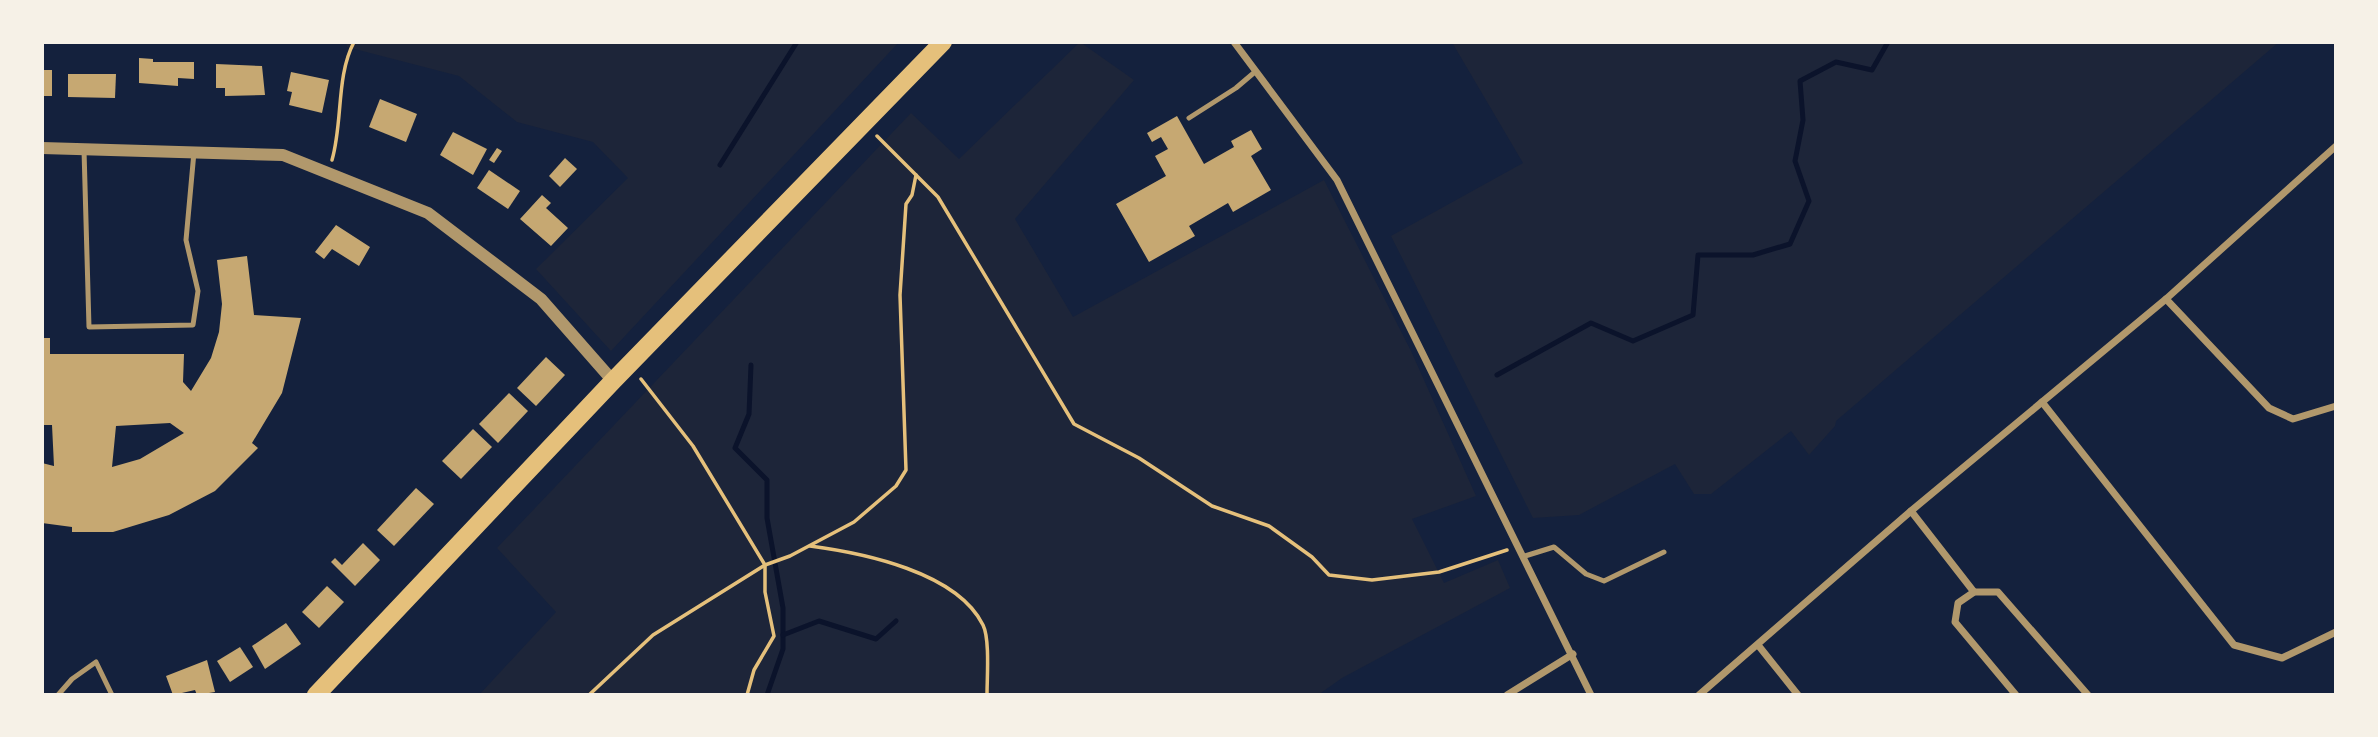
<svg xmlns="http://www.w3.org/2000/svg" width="2378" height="737" font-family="'Alegreya Sans',sans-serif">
<rect width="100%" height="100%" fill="#14213d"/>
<g fill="#1d2539">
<polygon points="346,42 899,42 611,351 536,269 628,178 593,142 517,122 459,76 347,47"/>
<polygon points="1080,42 1134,80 1015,219 1073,317 1324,180 1411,351 1476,496 1412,519 1444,583 1498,560 1510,588 1342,678 1318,695 479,695 556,612 497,548 911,113 959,159"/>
<polygon points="1460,42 2279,42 1836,421 1835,426 1809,455 1791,431 1711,494 1694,494 1675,464 1579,515 1533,518 1391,236 1523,163 1453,44"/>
</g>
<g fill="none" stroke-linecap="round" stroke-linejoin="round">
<g stroke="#0b132b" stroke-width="5">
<polyline points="720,165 797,42"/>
<polyline points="751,365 749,414 735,448 767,480 767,518 783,608 783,649 767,695"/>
<polyline points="1497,375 1591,323 1633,341 1693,315 1698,255 1753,255 1790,244 1809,201 1795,161 1803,120 1800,81 1836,62 1872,70 1888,42"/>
<polyline points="783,635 819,621 876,639 896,621"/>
</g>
</g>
<g fill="#c6a872" fill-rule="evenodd">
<polygon points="139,58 153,59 153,62 194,62 194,79 178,78 178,86 139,83"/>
<polygon points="216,64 262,66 265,95 225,96 225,88 216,88"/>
<rect x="42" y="70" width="10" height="26"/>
<polygon points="291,72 329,80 322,113 289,105 292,92 287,91"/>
<polygon points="68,74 116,74 115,98 68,97"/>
<polygon points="380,99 417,114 406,142 369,127"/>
<polygon points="1177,116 1204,164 1234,147 1231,141 1251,130 1262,149 1251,156 1271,190 1233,212 1228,203 1189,226 1195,236 1149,262 1116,204 1166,176 1155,156 1168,149 1161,137 1152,142 1147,133"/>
<polygon points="453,132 487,149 473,175 440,155"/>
<polygon points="497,148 502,151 494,163 489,160"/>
<polygon points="565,158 577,169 560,187 549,176"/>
<polygon points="489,170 520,191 508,209 477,188"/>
<polygon points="542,195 551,203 546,208 568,228 551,246 520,219"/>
<polygon points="336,225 370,247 359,266 332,249 324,259 315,252"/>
<path d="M 247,256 L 254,315 L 301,318 L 282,393 L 252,443 L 258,448 L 215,491 L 169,515 L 113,532 L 72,532 L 72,527 L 42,523 L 42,463 L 54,466 L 52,425 L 42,425 L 42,338 L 50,338 L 50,354 L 184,354 L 183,382 L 191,391 L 211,358 L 219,332 L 222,304 L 217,260 ZM 170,423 L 184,433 L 140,459 L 112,467 L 116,426 Z"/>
<polygon points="546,357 565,375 536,406 517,388"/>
<polygon points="509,393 528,411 498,443 479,424"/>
<polygon points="473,429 492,447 461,479 442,461"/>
<polygon points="416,488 434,504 394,546 377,530"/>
<polygon points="363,543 380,560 355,586 331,562 335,558 342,565"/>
<polygon points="327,586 344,602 319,628 302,612"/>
<polygon points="286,623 301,644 265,669 252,646"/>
<polygon points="240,647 253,667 230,682 217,661"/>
<polygon points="207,660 215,692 197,695 195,690 173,695 166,676"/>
</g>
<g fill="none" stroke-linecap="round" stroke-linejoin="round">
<g stroke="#e5c07b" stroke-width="3.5">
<polyline points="877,136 938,197 1074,424 1139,458 1212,506 1269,526 1312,557 1329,575 1372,580 1439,572 1507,550"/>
<path d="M 332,160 C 343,122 336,76 354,42"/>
<polyline points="641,379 693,446 765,565 765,592 774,636 754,670 747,695"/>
<path d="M 810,546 C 863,553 957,572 983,625 C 990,639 987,678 987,695"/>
<polyline points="589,695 653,635 765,565 790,556 854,522 896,486 906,470 900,295 906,204 912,195 916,175"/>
</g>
<g stroke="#b1986c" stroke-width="5">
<polyline points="1189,118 1236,88 1256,71"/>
<polyline points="84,150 89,327 193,325 198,291 186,240 194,152"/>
<polyline points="1525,556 1554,547 1586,574 1604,581 1664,552"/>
<polyline points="58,695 72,679 96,662 112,695"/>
</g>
<g stroke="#b1986c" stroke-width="7">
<polyline points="1234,42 1337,180 1591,695"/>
<polyline points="2166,299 2269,408 2293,419 2336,406"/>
<polyline points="2042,402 2234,645 2282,658 2336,632"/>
<polyline points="1911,511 1974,592"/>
<polyline points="1758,645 1798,695"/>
<polyline points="1507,695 1573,654"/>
<polyline points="1699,695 1911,511 2166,299 2336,146"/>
<polyline points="2016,695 1955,622 1958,603 1974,592 1998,592 2088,695"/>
</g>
<polyline stroke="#b1986c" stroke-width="12" points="42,148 283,155 428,213 541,299 613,381"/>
<polyline stroke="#e5c07b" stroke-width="18" points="316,695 613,381 943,42"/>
</g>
<rect width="2378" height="737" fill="none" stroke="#f6f1e7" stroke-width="88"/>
</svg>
